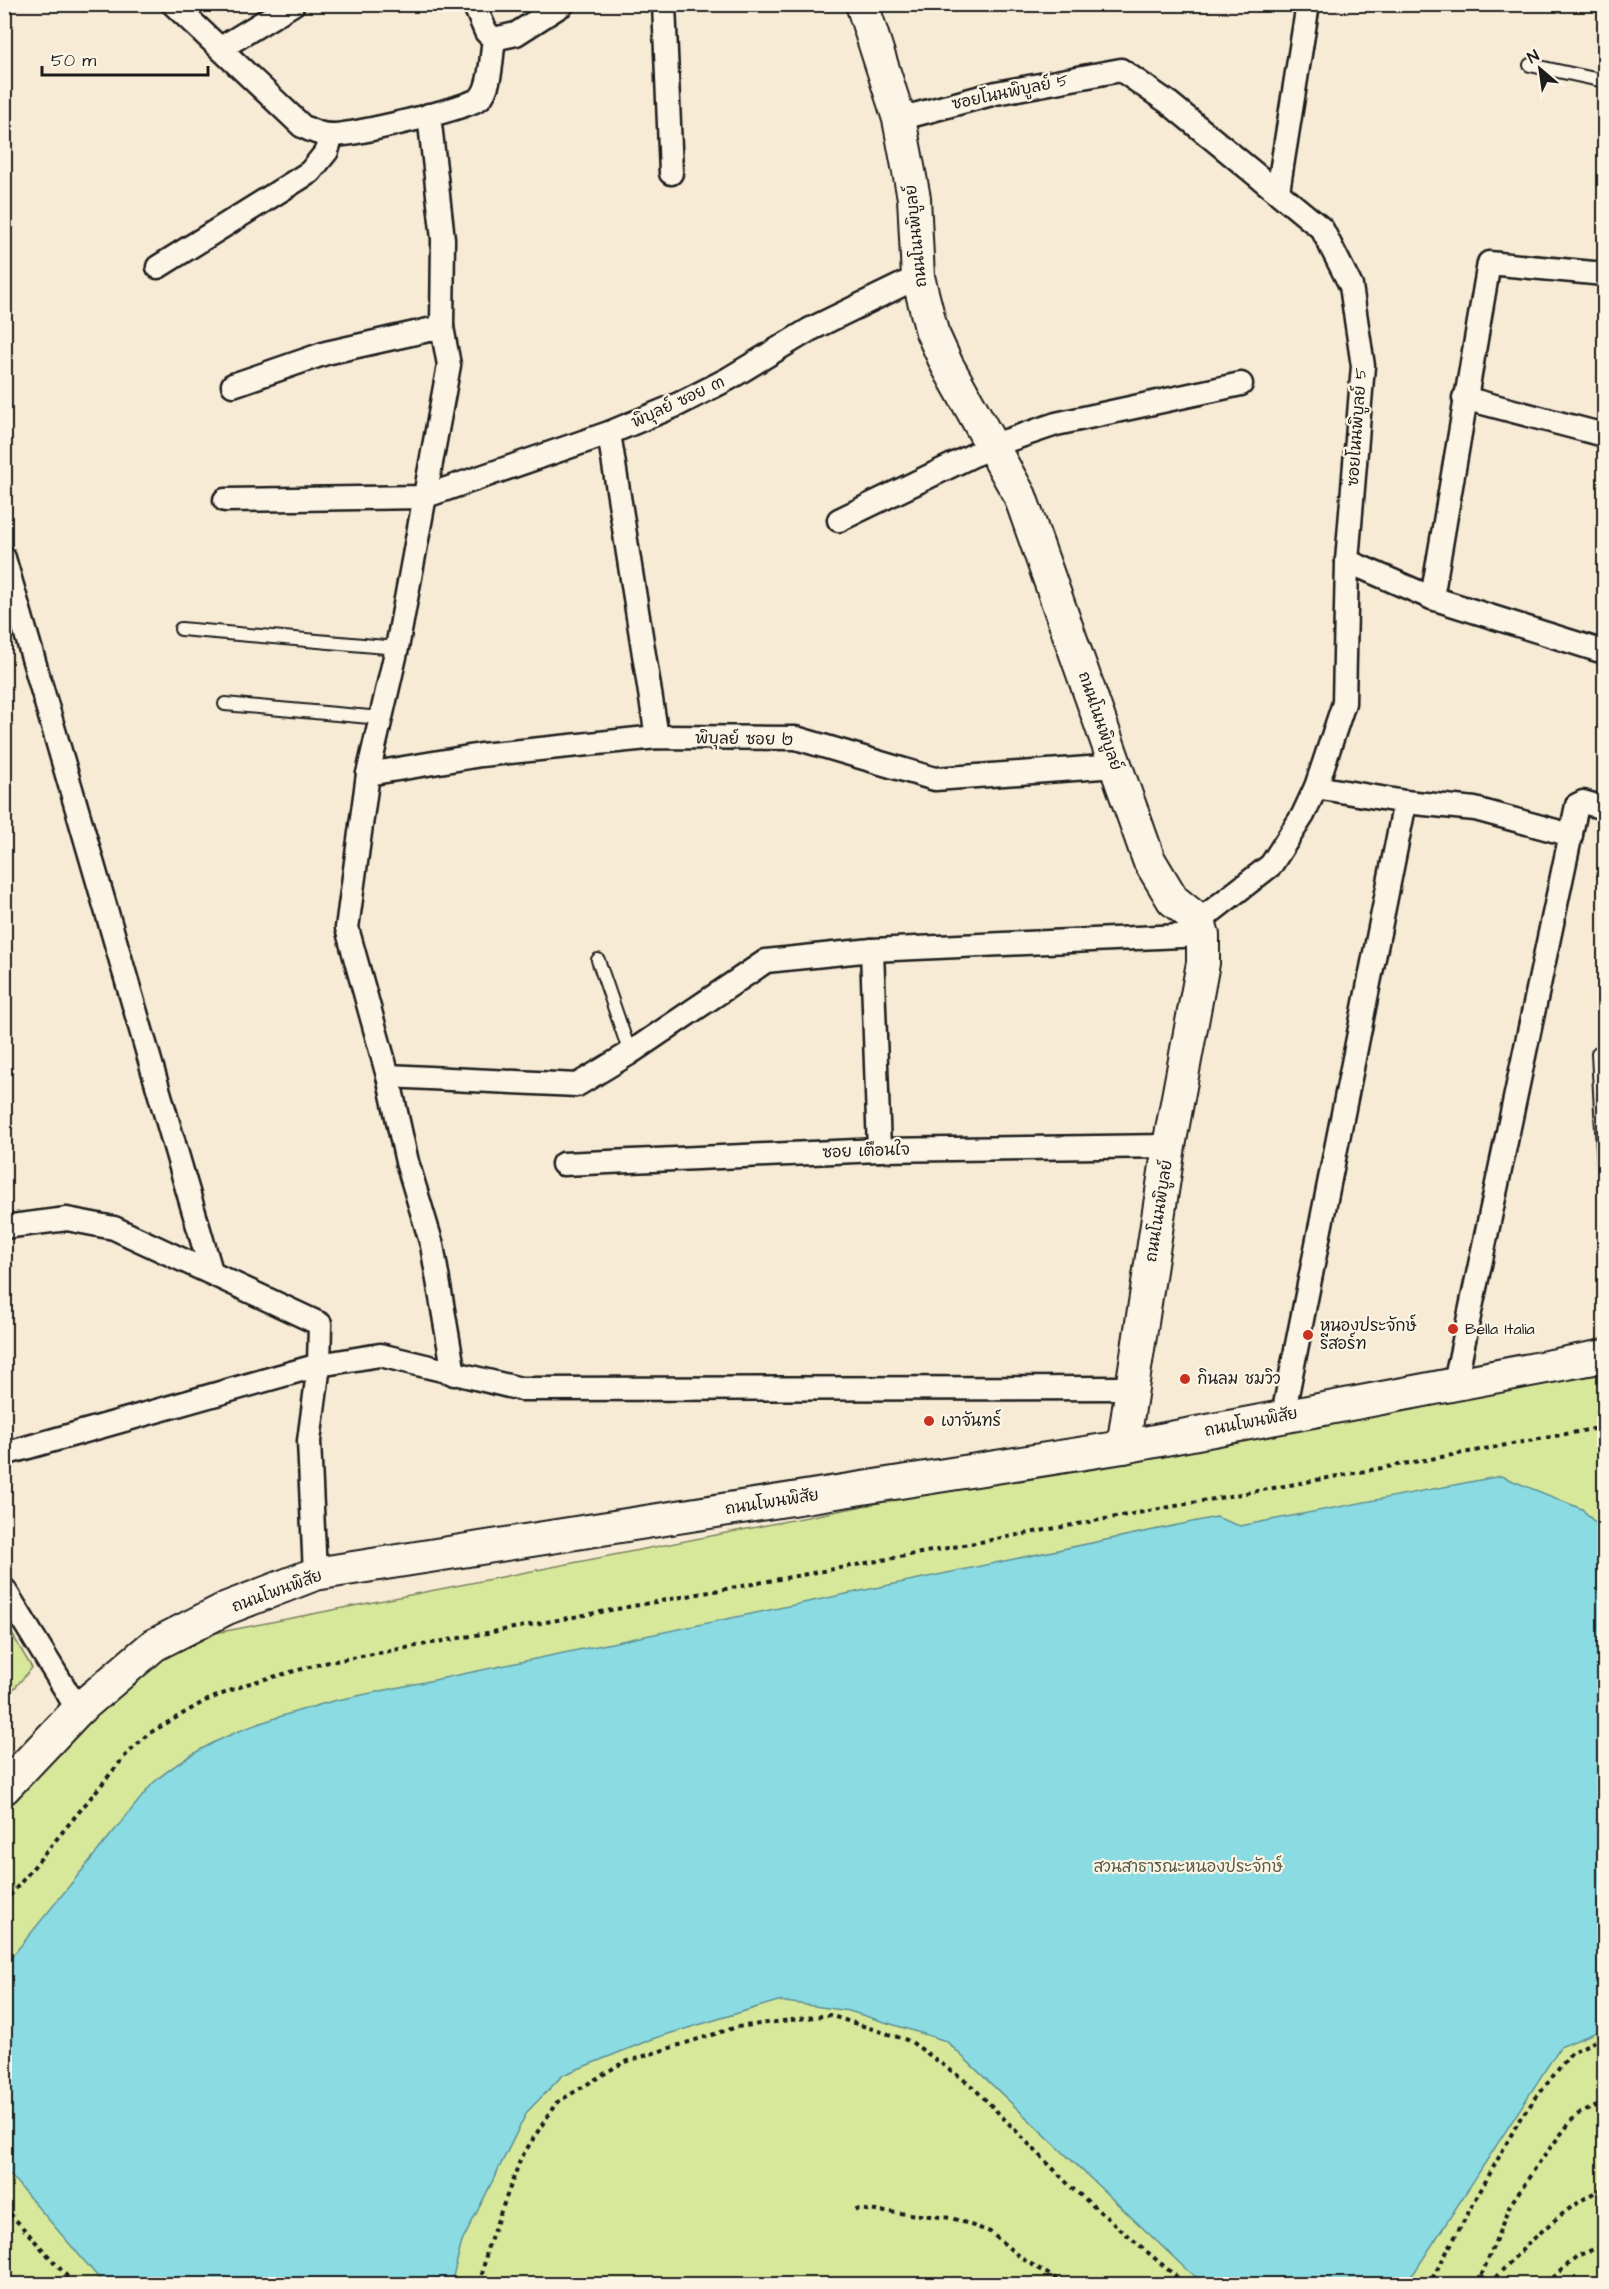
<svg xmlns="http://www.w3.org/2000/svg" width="1609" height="2289" font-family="'Architects Daughter','Playpen Sans Thai',sans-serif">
<rect width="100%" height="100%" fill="#f7ebd5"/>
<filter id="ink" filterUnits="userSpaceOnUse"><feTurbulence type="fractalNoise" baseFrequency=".0167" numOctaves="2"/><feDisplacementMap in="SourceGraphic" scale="12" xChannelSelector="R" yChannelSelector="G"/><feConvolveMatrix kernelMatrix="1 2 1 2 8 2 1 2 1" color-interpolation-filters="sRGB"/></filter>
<g filter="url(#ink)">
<g fill="#d7e89b" stroke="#7a825c" stroke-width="1.5">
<polygon points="1604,1361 1604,2284 5,2284 4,1776 154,1645"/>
<polygon points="5,1622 32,1668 5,1699 4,1699"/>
</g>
<path fill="#8adbe2" stroke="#5e8f93" stroke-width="1.5" d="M 1501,1476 L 1582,1509 L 1604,1532 L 1604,2029 L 1560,2047 L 1414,2273 L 1402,2284 L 1207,2284 L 1189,2272 L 946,2041 L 849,2011 L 778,2001 L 655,2038 L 563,2075 L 527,2112 L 462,2242 L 451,2284 L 104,2284 L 5,2169 L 5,1965 L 153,1783 C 205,1737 268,1719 333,1701 L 1216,1517 L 1240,1526 Z"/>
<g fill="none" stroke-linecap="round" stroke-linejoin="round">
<defs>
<g id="lane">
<polyline points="1530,65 1604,81"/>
<polyline points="181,629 397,648"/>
<polyline points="225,704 381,718"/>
<polyline points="598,960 630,1053"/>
<polyline points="1598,1053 1604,1169"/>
</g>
<g id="street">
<path d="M 173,4 L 302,126 C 311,131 321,135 332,135 C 350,136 470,108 480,98 C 492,86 491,55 494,39 L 486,32 L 474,4"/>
<polyline points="664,4 671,173"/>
<polyline points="494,39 516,34 563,4"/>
<polyline points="221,48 293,4"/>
<polyline points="429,115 443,239 442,327 449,365 397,648 368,774 347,928 388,1076 407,1162 432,1245 454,1374"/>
<polyline points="899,119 996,93 1121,70 1169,103 1322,229 1351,286 1363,366 1347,561 1344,703 1316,787 1303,815 1271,865 1199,921"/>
<polyline points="1278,191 1308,4"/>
<polyline points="158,267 310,172 327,151 332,135"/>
<polyline points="233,385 326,353 442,327"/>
<polyline points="1464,398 1604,435"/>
<polyline points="609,433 657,737"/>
<polyline points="225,500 423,497 609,433 679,404 728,379 809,330 918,277"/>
<polyline points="839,520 994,445 1056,424 1241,384"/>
<polyline points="4,558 211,1271"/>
<polyline points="1347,561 1432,598 1604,652"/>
<polyline points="1432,598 1489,263 1604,274"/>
<polyline points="368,774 481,755 657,737 796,738 935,779 1116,766"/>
<polyline points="1316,787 1405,802 1475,809 1571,835"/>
<polyline points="872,950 879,1150"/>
<polyline points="388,1076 577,1085 630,1053 766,961 872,950 1203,935"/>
<polyline points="563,1164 879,1150 1169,1146"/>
<polyline points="4,1227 67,1219 114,1228 320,1324 319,1365 309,1441 315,1574"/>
<polyline points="1455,1383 1577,805 1583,802 1604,808"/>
<polyline points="1283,1415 1405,802"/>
<polyline points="4,1454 319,1365 380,1355 521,1389 1132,1388"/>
<polyline points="4,1589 78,1710"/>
</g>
<g id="secondary">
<polyline points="862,4 899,119 914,198 918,277 932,332 947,365 1020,496 1149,860 1173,900 1199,921 1203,935 1203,963 1169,1146 1123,1447"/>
<polyline points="4,1788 78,1710 154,1645 227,1608 315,1574 1123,1447 1604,1356"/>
</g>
</defs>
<use href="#lane" stroke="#1c1c1c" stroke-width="16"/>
<use href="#street" stroke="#1c1c1c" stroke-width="27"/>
<use href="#secondary" stroke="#1c1c1c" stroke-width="36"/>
<g stroke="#1c1c1c" stroke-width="4" stroke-dasharray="4.5 4.5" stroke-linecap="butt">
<polyline points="4,1903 125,1756 148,1734 205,1701 247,1684 324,1663 1604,1427"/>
<polyline points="4,2207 74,2284"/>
<polyline points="855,2209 952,2218 990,2232 1021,2258 1065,2284"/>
<polyline points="480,2284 488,2246 521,2158 556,2103 622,2063 737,2027 829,2015 910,2041 971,2085 1072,2188 1185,2284"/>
<polyline points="1425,2284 1433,2277 1521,2117 1572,2052 1604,2037"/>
<polyline points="1478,2284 1510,2205 1543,2157 1576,2115 1604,2103"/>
<path d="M 1489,2284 C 1523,2249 1559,2209 1604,2188"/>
<polyline points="1546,2284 1577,2256 1604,2245"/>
</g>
<use href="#lane" stroke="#fcf5e5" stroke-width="12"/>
<use href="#street" stroke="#fcf5e5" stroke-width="22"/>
<use href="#secondary" stroke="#fcf5e5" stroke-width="32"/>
</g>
</g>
<g fill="#c8321e" stroke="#fcf5e5" stroke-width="2">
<circle cx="1453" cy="1329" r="6"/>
<circle cx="1308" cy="1335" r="6"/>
<circle cx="1185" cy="1379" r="6"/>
<circle cx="929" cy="1421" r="6"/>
</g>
<g text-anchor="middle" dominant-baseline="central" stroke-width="4.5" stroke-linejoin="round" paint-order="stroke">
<g font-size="16" fill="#1c1c1c" stroke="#fcf5e5">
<text transform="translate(1010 92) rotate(-12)">ซอยโนนพิบูลย์ 5</text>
<text transform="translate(916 236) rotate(-96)">ถนนโนนพิบูลย์</text>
<text transform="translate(678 402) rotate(-25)">พิบุลย์ ซอย ๓</text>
<text transform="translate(1357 427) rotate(-86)">ซอยโนนพิบูลย์ 5</text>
<text transform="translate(1100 721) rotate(71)">ถนนโนนพิบูลย์</text>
<text transform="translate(744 739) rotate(1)">พิบุลย์ ซอย ๒</text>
<text transform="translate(866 1151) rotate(-2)">ซอย เตือนใจ</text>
<text transform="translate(1159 1211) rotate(-81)">ถนนโนนพิบูลย์</text>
<text transform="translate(1251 1422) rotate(-11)">ถนนโพนพิสัย</text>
<text transform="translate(772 1502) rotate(-9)">ถนนโพนพิสัย</text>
<text transform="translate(277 1591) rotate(-20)">ถนนโพนพิสัย</text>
</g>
<g font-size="16" fill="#1c1c1c" stroke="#fcf5e5" text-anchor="start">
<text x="1320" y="1326">หนองประจักษ์<tspan x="1320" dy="18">รีสอร์ท</tspan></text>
<text x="1465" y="1329">Bella Italia</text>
<text x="1197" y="1379">กินลม ชมวิว</text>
<text x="941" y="1421">เงาจันทร์</text>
</g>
<g font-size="16" fill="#545942" stroke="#fcf5e5">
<text x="1188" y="1867">สวนสาธารณะหนองประจักษ์</text>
</g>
</g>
<rect width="1609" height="2289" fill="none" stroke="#fcf5e5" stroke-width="24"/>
<rect x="12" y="12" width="1585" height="2265" fill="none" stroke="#1c1c1c" stroke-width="2" filter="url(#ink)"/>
<g transform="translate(1540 69) rotate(331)" stroke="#fcf5e5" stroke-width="4.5" paint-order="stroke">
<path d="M0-4.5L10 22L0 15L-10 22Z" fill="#1c1c1c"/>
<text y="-9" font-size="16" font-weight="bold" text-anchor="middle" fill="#1c1c1c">N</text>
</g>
<path d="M42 66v9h166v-9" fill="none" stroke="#1c1c1c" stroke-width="3"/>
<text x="51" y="66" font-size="18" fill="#1c1c1c" stroke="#fcf5e5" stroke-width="4.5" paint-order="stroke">50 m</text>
</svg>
